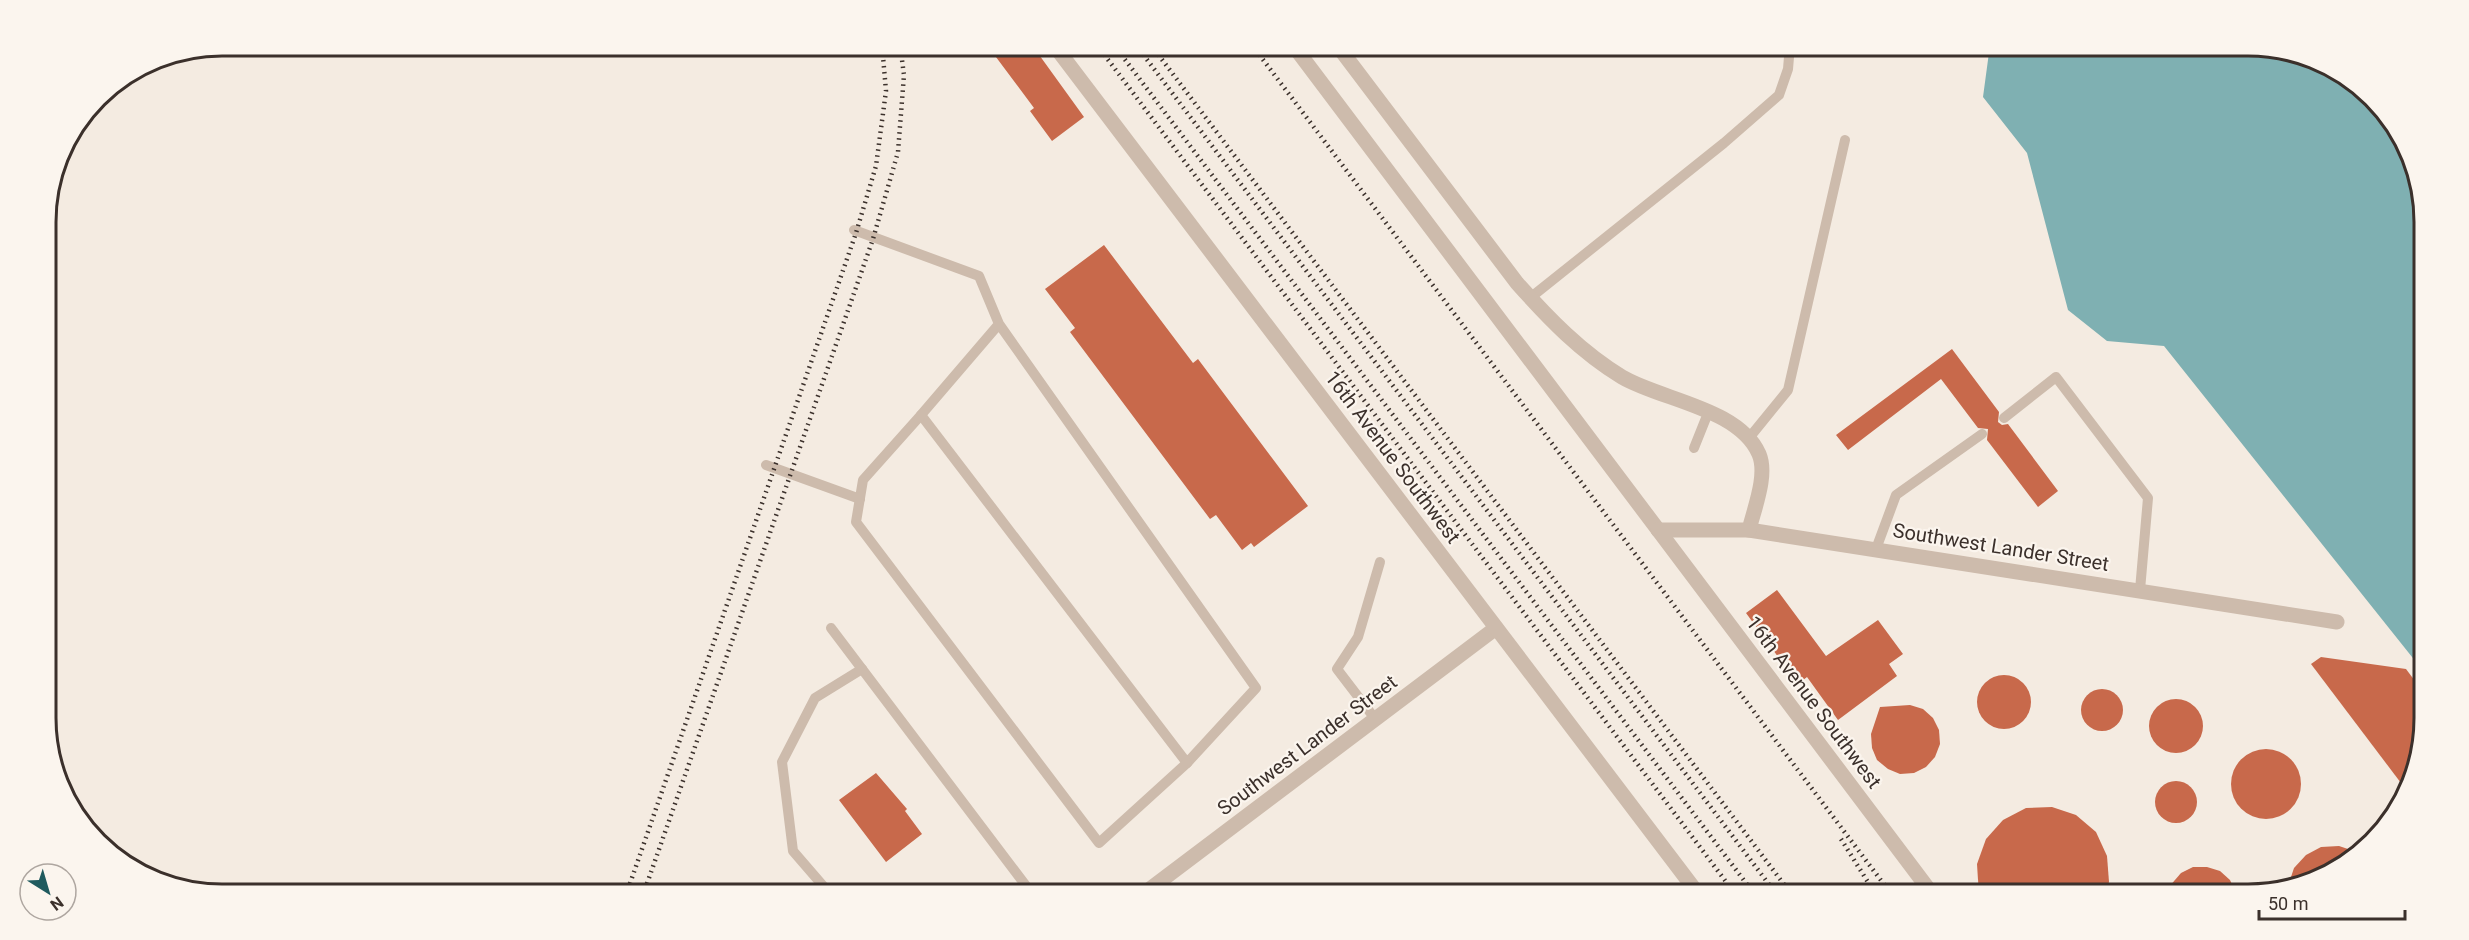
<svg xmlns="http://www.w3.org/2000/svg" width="2469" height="940" font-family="Roboto,sans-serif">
<rect width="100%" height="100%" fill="#f4ebe1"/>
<polygon fill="#7fb0b2" points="1990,45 2248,45 2304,54 2380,105 2422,198 2424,672 2164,346 2107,341 2068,310 2027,153 1983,97"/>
<g fill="#c8694b">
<polygon points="987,45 1032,45 1084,117 1052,141 1030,111 1034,108"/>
<polygon points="1104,245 1193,363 1198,359 1308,506 1254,547 1251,543 1242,550 1216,515 1210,519 1070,332 1075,328 1045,289"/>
<polygon points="1952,349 1999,412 1998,422 2002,425 2008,424 2058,491 2038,507 1987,440 1988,429 1978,428 1941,379 1848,450 1836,435"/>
<polygon points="1777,590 1826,656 1878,620 1903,654 1889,664 1897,676 1838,720 1807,677 1798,684 1746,613"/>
<polygon points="2321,657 2406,669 2424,693 2424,719 2415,775 2407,791 2311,664"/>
<circle cx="2004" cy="702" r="27"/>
<circle cx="2102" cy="710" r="21"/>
<circle cx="2176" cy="726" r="27"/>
<polygon points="1910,705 1923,709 1933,718 1939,730 1940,744 1935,757 1926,767 1914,773 1900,774 1888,769 1877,760 1872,748 1871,734 1880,707"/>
<circle cx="2266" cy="784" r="35"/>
<polygon points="876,773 907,809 905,811 922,834 886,862 839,800"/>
<circle cx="2176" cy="802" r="21"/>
<polygon points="2052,807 2076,815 2096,832 2107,856 2109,882 2104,895 1979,895 1977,864 1986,839 2003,820 2026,808"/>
<polygon points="2339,846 2360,853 2355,859 2305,886 2287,889 2294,868 2306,855 2321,847"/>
<polygon points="2193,867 2207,867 2220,871 2230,880 2237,895 2162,895 2181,873"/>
</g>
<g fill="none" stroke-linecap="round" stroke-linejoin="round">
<g stroke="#cdbbac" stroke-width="10">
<polyline points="854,230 979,276 999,324 1256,688 1187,763 921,415 999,324"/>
<polyline points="1530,298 1724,143 1779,95 1788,69 1790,45"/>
<polyline points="921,415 863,480 856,522 1099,843 1187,763"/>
<polyline points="2004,418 2056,377 2148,498 2140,590"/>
<polyline points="1749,438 1788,390 1845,140"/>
<polyline points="1694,448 1708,413"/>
<polyline points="766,465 860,499"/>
<polyline points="1876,549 1896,495 1982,434"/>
<polyline points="831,628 1033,895"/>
<polyline points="1376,720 1337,669 1358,637 1380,562"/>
<polyline points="831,895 793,851 782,762 815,698 862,669"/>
</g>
<g stroke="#cdbbac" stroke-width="15">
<polyline points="1749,530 2337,622"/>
<polyline points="1142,895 1496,628"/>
</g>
<g stroke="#cdbbac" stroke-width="15">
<polyline points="1054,45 1699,895"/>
<polyline points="1293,45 1933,895"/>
<path d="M 1337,45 L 1517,283 C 1549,319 1581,352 1622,377 C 1661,400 1739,408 1759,454 C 1768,475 1754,509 1749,530 L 1658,530"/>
</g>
<g stroke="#3b302b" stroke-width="4.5" stroke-dasharray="1.5 4.5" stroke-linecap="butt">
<polyline points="1097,45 1736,895"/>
<polyline points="1114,45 1755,895"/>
<polyline points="1136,45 1777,895"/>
<polyline points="1151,45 1792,895"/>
<polyline points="1252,45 1892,895"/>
<polyline points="1841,839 1876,895"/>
<polyline points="626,895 856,233 876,166 886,91 882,45"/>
<polyline points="643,895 873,239 898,152 904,75 900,45"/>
</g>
</g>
<g text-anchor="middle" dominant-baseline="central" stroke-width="4.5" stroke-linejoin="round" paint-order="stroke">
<g font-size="20" fill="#3b302b" stroke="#fbf5ee">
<text transform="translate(1393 457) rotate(53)">16th Avenue Southwest</text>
<text transform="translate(2001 547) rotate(9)">Southwest Lander Street</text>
<text transform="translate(1814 702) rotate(53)">16th Avenue Southwest</text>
<text transform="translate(1307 745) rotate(-37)">Southwest Lander Street</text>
</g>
</g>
<path d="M0 0H2469V940H0ZM222 56H2248A166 166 0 0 1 2414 222V718A166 166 0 0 1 2248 884H222A166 166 0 0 1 56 718V222A166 166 0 0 1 222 56Z" fill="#fbf5ee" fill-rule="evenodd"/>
<path fill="none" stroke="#3b302b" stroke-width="3" d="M222 56H2248A166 166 0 0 1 2414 222V718A166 166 0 0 1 2248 884H222A166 166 0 0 1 56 718V222A166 166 0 0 1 222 56Z"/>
<g transform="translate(48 892) rotate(143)"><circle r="28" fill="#fbf5ee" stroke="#aea6a0" stroke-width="1.5"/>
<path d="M0-4.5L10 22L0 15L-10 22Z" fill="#1f5a5e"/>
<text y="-9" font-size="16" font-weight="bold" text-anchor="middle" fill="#3b302b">N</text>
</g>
<path d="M2259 910v9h146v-9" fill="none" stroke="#3b302b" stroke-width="3"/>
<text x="2268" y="910" font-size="18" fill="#3b302b" stroke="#fbf5ee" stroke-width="4.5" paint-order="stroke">50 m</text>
</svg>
